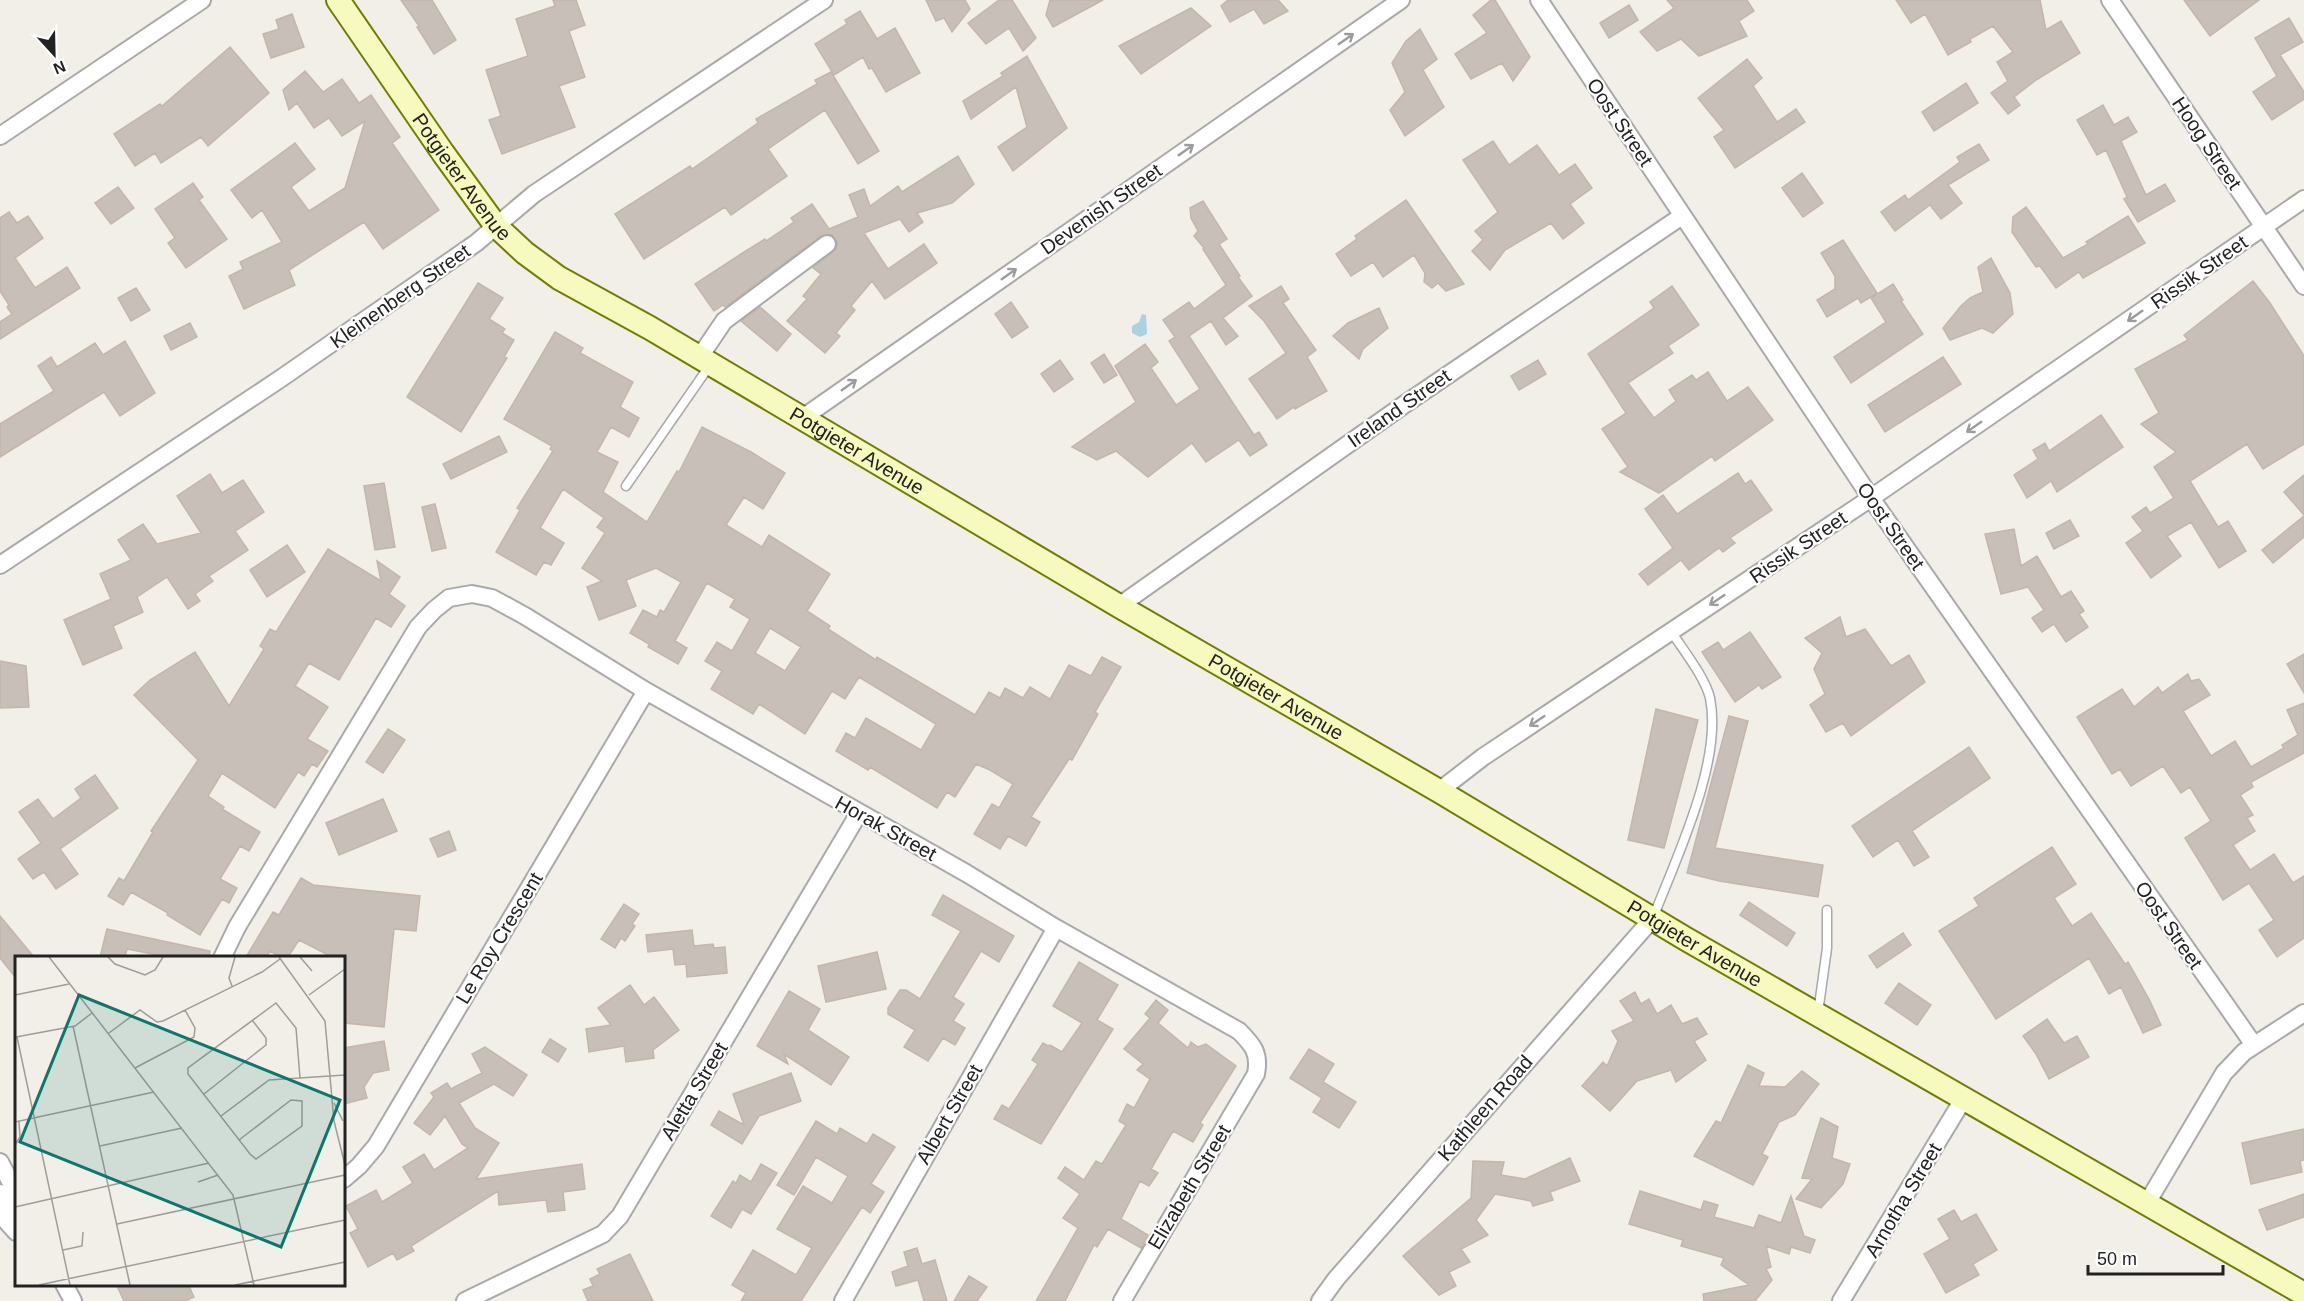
<svg xmlns="http://www.w3.org/2000/svg" width="2304" height="1301" viewBox="0 0 2304 1301" font-family="Helvetica,sans-serif">
  <style>
    .water { fill: #aad3df }
    .building { fill: #c7bfb8; stroke: #c4b6ab; stroke-width: 1.5; fill-rule: evenodd }
    .lines { fill: none; stroke-linecap: round; stroke-linejoin: round }
    .lane-casing { stroke: #a9a9a9; stroke-width: 11 }
    .street-casing { stroke: #a9a9a9; stroke-width: 20 }
    .secondary-casing { stroke: #707d05; stroke-width: 26 }
    .lane { stroke: #fff; stroke-width: 8 }
    .street { stroke: #fff; stroke-width: 16 }
    .secondary { stroke: #f7fabf; stroke-width: 22 }
    .oneway { stroke: #9c9c9c }
    .labels { text-anchor: middle; stroke-width: 4.5; stroke-linejoin: round; paint-order: stroke }
    .street-label { font-size: 20px; fill: #222; stroke: #fff }
    .inset-road { fill: none; stroke: #9f9d99; stroke-width: 1.5 }
    .view { fill: #0f766e; fill-opacity: 0.15; stroke: #0f766e; stroke-width: 3 }
    .inset-edge { fill: none; stroke: #222; stroke-width: 3 }
  </style>
  <rect width="100%" height="100%" fill="#f2efe9"/>
  <path class="water" d="M1142,314L1146,315L1147,334L1140,337L1132,333V326L1139,322Z"/>
  <path class="building" d="M401,0H432L456,40L434,54L417,27L419,26Z
    M553,0H576L585,25L569,31L585,77L559,86L575,127L502,154L489,120L501,116L486,70L528,56L516,19L555,6Z
    M926,0H965L970,9L952,32L944,18L936,21Z
    M999,0H1012L1036,38L1023,51L1009,28L986,44L968,23Z
    M1050,0H1103L1053,27L1046,15Z
    M1228,0H1278L1288,11L1264,24L1254,9L1230,22L1221,6Z
    M1491,0H1495L1530,57L1513,81L1502,63L1471,79L1455,54L1487,33L1473,15Z
    M1667,0H1747L1754,11L1739,21L1747,36L1699,56L1681,39L1657,51L1640,32L1674,8Z
    M1896,0H2040L2046,30L2061,21L2080,53L2036,80L2014,97L2020,105L2008,114L1991,93L2008,81L1997,62L2013,52L1993,26L1970,39L1971,42L1948,55L1925,14L1911,23Z
    M2184,0H2259L2210,36Z
    M1629,5L1638,20L1609,38L1600,23Z
    M1191,8L1211,26L1141,74L1119,46Z
    M860,11L877,39L895,28L920,73L886,92L872,68L869,69L863,57L834,75L815,44L847,24L845,20Z
    M292,14L304,47L271,58L263,34L279,29L276,20Z
    M2289,18L2303,42L2280,55L2304,92V99L2272,120L2253,92L2277,76L2255,38Z
    M1420,29L1437,59L1423,70L1444,107L1405,136L1390,110L1405,92L1392,63L1406,41Z
    M230,47L269,93L208,146L201,137L161,163L155,153L135,166L114,134L160,104L162,106Z
    M1027,56L1067,128L1013,171L998,147L1027,127L1016,87L971,119L963,101L1003,76L1001,73Z
    M1747,59L1762,78L1753,86L1777,122L1796,109L1805,122L1735,168L1714,137L1724,130L1698,98Z
    M305,71L323,92L342,79L359,103L371,95L400,137L392,143L439,210L383,249L364,222L289,270L295,285L244,309L229,276L243,269L240,262L282,242L262,210L252,218L231,190L295,143L315,169L291,187L309,211L345,188L365,121L342,136L329,118L314,128L297,103L289,110L283,90Z
    M831,72L879,151L858,164L825,110L768,149L787,176L731,215L725,207L644,259L615,214L690,166L692,169L758,123L756,119L817,84L815,80Z
    M1966,83L1978,103L1934,131L1922,112Z
    M2103,105L2114,125L2128,117L2137,132L2121,141L2146,195L2165,184L2175,201L2138,222L2124,199L2127,197L2106,150L2097,155L2077,120Z
    M1493,141L1509,165L1537,145L1559,175L1575,164L1592,188L1570,204L1584,223L1563,239L1551,223L1505,250L1490,270L1472,251L1483,240L1475,231L1498,212L1463,160Z
    M1979,144L1989,160L1948,185L1962,203L1941,219L1930,205L1895,231L1881,212L1905,195L1908,200L1960,162L1957,157Z
    M958,156L974,184L952,203L917,213L923,222L909,232L900,219L864,233L888,269L924,244L937,263L885,299L872,281L851,306L855,310L836,333L840,336L825,353L787,321L807,299L803,296L821,274L813,268L836,249L837,242L832,235L821,236L725,307L723,305L714,311L695,284L741,254L765,239L766,241L794,222L791,218L812,204L829,229L858,217L849,195L864,189L870,206L898,186L902,192Z
    M1802,173L1823,203L1803,217L1782,188Z
    M193,183L203,197L199,200L227,239L186,268L168,243L175,238L155,209Z
    M118,187L134,208L111,224L95,203Z
    M1406,200L1459,277L1464,284L1446,291L1438,283L1432,288L1424,282L1425,273L1414,255L1383,277L1373,262L1351,276L1336,254L1357,239L1355,236Z
    M1203,201L1227,239L1219,244L1240,276L1238,277L1252,296L1223,318L1238,336L1226,345L1211,321L1189,336L1254,435L1259,432L1267,445L1250,456L1239,440L1206,462L1192,443L1148,477L1116,451L1097,460L1072,447L1136,402L1115,366L1145,344L1158,362L1151,368L1176,405L1200,389L1169,341L1175,337L1163,320L1189,302L1194,309L1226,285L1203,249L1204,248L1194,236L1198,231L1191,218L1190,208Z
    M2026,207L2063,258L2088,244L2086,242L2128,216L2145,243L2083,278L2079,272L2056,288L2040,266L2036,267L2012,232L2013,217Z
    M9,212L17,223L28,216L43,238L15,258L35,288L67,267L80,288L0,339V322L12,314L7,307L9,305L0,291V218Z
    M1843,240L1877,293L1861,303L1858,298L1827,317L1817,300L1835,289V276L1821,253Z
    M1991,258L2010,293L2013,314L1993,333L1982,328L1950,340L1943,328L1961,306L1970,298L1983,292L1978,267Z
    M2253,281L2270,303L2304,356V444L2263,469L2247,444L2190,481L2218,527L2228,521L2246,551L2219,568L2191,522L2167,536L2181,556L2151,578L2126,543L2143,531L2132,517L2146,507L2150,513L2174,498L2154,467L2176,452L2141,424L2159,413L2135,369L2188,340L2184,335Z
    M478,283L503,298L489,319L505,329L502,333L514,340L504,357L507,358L461,432L407,397Z
    M1893,284L1903,300L1901,301L1923,334L1851,383L1834,357L1886,322L1871,298Z
    M1281,286L1289,299L1283,303L1316,350L1307,357L1327,391L1295,409L1294,407L1277,419L1249,379L1286,353L1264,321L1249,306Z
    M1672,286L1699,325L1668,346L1673,353L1628,383L1654,418L1676,401L1669,390L1692,375L1696,380L1708,372L1727,401L1748,387L1773,420L1715,461L1712,456L1659,493L1620,472L1628,467L1602,429L1626,413L1588,354L1654,308L1650,302Z
    M136,288L150,310L131,321L118,298Z
    M1011,302L1028,327L1012,338L995,314Z
    M760,307L791,334L777,351L741,321Z
    M1379,308L1388,328L1363,349L1359,359L1333,336L1348,323Z
    M190,323L197,337L171,350L164,336Z
    M555,332L583,348L580,353L633,382L620,407L639,418L629,437L611,427L597,452L618,462L603,492L647,522L677,471L679,472L702,427L751,452L785,473L763,509L744,497L726,525L762,547L769,535L830,574L807,611L830,626L828,629L876,660L877,657L975,715L989,692L1000,698L1005,688L1023,698L1030,687L1050,699L1069,665L1091,676L1102,657L1121,667L1095,712L1098,714L1072,760L1069,759L1031,817L1040,822L1026,846L1008,836L1000,849L974,834L992,804L999,808L1013,784L990,770L976,764L955,797L947,792L937,808L870,767L868,770L836,751L846,733L855,738L866,718L921,750L936,724L859,677L845,699L832,691L805,734L759,704L753,714L711,689L722,671L705,661L717,642L732,651L750,619L730,607L735,599L707,583L675,641L687,648L678,664L648,647L649,644L630,633L643,610L657,617L660,610L664,612L681,582L656,568L626,580L636,606L599,620L587,587L602,581L582,568L605,533L597,527L604,518L563,489L540,528L564,543L551,565L544,562L536,575L496,552L520,510L517,508L553,451L550,449L552,446L504,419ZM770,628L801,647L785,671L755,653Z
    M125,341L155,393L120,416L104,392L0,457V424L54,391L38,366L51,357L57,367L95,343L103,355Z
    M1104,354L1117,375L1104,383L1091,363Z
    M1943,357L1961,384L1885,432L1868,405Z
    M1060,360L1073,379L1054,392L1041,374Z
    M1538,360L1546,374L1519,390L1511,376Z
    M2101,415L2123,447L2057,492L2051,481L2027,498L2014,475L2038,459L2033,450L2045,443L2049,451Z
    M499,436L507,452L451,479L443,464Z
    M1738,473L1745,484L1751,480L1772,510L1730,538L1735,543L1723,552L1719,548L1689,570L1681,560L1648,585L1639,574L1673,548L1645,509L1663,495L1677,514Z
    M210,474L222,493L243,480L264,512L235,531L248,550L209,576L213,581L195,594L200,601L188,609L167,577L137,597L143,612L113,626L122,648L83,665L64,620L111,599L100,574L131,560L118,540L143,524L157,544L201,533L177,496Z
    M2304,475V515L2284,492Z
    M384,483L395,547L375,550L364,486Z
    M435,504L446,548L432,551L422,507Z
    M2304,516V537L2273,563L2262,550Z
    M2070,520L2079,536L2054,549L2046,533Z
    M2014,529L2021,566L2037,556L2061,597L2071,591L2084,611L2079,614L2088,627L2066,642L2054,624L2042,632L2032,618L2044,610L2028,587L2001,594L1985,534Z
    M287,545L305,572L267,597L250,570Z
    M328,549L381,581L377,561L400,577L389,594L405,606L391,627L376,618L339,680L309,663L295,686L328,707L307,739L328,751L317,767L312,764L304,776L298,772L275,808L222,773L208,796L224,807L222,809L260,832L249,851L240,846L220,879L237,888L229,903L222,899L200,935L167,915L168,913L131,892L123,905L108,896L119,878L124,881L153,832L151,831L198,760L134,695L150,680L195,652L229,706L264,649L260,646L270,629L276,632Z
    M1840,617L1846,637L1865,629L1891,666L1909,655L1925,682L1851,736L1843,723L1826,732L1810,705L1825,694L1814,669L1822,653L1805,638Z
    M1750,632L1781,677L1762,689L1759,685L1735,702L1702,652L1718,642L1723,650Z
    M2304,654V693L2287,664Z
    M0,661L26,666L29,707L0,708Z
    M2188,674L2191,681L2199,679L2210,695L2183,711L2211,756L2235,741L2251,767L2284,748L2282,745L2298,735L2287,710L2304,703V753L2251,782L2253,787L2240,795L2253,815L2247,818L2255,831L2233,845L2250,870L2274,854L2293,883L2304,876V938L2277,957L2259,930L2274,920L2249,883L2223,900L2185,838L2211,821L2190,787L2181,793L2163,766L2131,786L2120,769L2112,774L2077,717L2122,689L2134,707L2158,687L2162,693Z
    M1656,709L1698,720L1664,848L1628,840Z
    M1729,716L1748,721L1715,848L1823,865L1818,897L1719,881L1687,873Z
    M388,729L405,740L383,773L366,762Z
    M1969,747L1990,778L1912,831L1929,857L1914,866L1898,840L1873,857L1852,826Z
    M95,775L118,808L60,849L78,874L56,889L44,872L33,879L18,859L41,843L19,812L38,799L53,819L81,798L75,789Z
    M383,799L397,831L339,855L326,823Z
    M449,831L456,850L438,857L430,839Z
    M2052,847L2076,884L2054,898L2072,926L2091,913L2125,964L2128,962L2149,999L2161,1025L2143,1033L2121,987L2109,994L2089,958L1996,1019L1939,931L1979,906L1974,898Z
    M301,878L313,885L420,896L416,931L394,929L384,1027L344,1023V957H332L299,940L288,957H281L270,951L266,957H246L273,912L279,915Z
    M943,895L1014,936L999,962L981,951L953,997L964,1004L953,1021L965,1028L955,1045L943,1038L928,1061L904,1047L915,1030L888,1014V1008L900,990H906L920,999L961,931L932,915Z
    M1749,902L1795,933L1787,946L1740,915Z
    M624,904L639,914L632,924L635,926L625,941L621,938L615,948L601,939Z
    M0,916L34,957H16V978L0,958Z
    M107,929L210,951L209,957H168L127,949L125,957H100Z
    M692,930L694,946L713,944L714,948L725,947L727,973L687,977L686,964L675,965L673,949L648,952L646,935Z
    M1903,933L1911,945L1877,968L1869,956Z
    M877,952L886,989L826,1002L818,966Z
    M1079,962L1118,985L1097,1020L1113,1029L1041,1144L994,1119L1002,1105L1009,1109L1038,1064L1032,1060L1043,1043L1048,1046L1050,1045L1062,1052L1082,1023L1053,1006Z
    M1899,983L1931,1005L1917,1025L1885,1003Z
    M630,985L644,1005L654,997L679,1030L653,1050L654,1058L626,1062L624,1046L589,1052L586,1029L611,1025L598,1008Z
    M789,991L820,1009L808,1030L849,1057L831,1085L784,1054L788,1064L757,1046Z
    M1635,992L1641,1004L1649,999L1657,1014L1671,1005L1682,1024L1697,1018L1707,1034L1694,1041L1706,1060L1676,1082L1671,1070L1637,1081L1610,1111L1582,1086L1603,1062L1607,1066L1618,1041L1612,1031L1634,1021L1620,1001Z
    M1156,1000L1168,1010L1158,1023L1188,1048L1191,1042L1198,1047L1206,1044L1236,1066L1200,1123L1203,1125L1193,1142L1173,1131L1151,1169L1158,1173L1149,1186L1140,1181L1121,1219L1148,1235L1141,1248L1108,1229L1097,1247L1094,1245L1065,1301H1036L1078,1228L1063,1218L1080,1194L1058,1178L1065,1167L1084,1180L1096,1161L1102,1164L1126,1125L1119,1121L1127,1104L1134,1108L1150,1079L1137,1070L1143,1064L1124,1049L1150,1018L1145,1014Z
    M2047,1019L2064,1043L2077,1036L2089,1057L2049,1079L2036,1054L2023,1036Z
    M550,1039L566,1049L558,1062L542,1052Z
    M384,1041L389,1070L373,1073L364,1087L367,1098L344,1104V1048Z
    M485,1047L527,1075L513,1096L494,1084L459,1103L475,1128L499,1143L476,1179L582,1164L585,1189L563,1192L565,1210L548,1212L546,1200L499,1205L498,1191L411,1246L414,1251L397,1260L393,1253L368,1267L350,1233L358,1229L346,1206L376,1190L382,1202L413,1183L403,1167L424,1154L434,1170L468,1148L462,1144L445,1116L430,1135L414,1123L434,1097L431,1093L447,1083L451,1089L482,1073L472,1054Z
    M1309,1049L1334,1064L1323,1082L1356,1102L1339,1128L1313,1112L1322,1098L1290,1078Z
    M1748,1065L1764,1073L1759,1086L1785,1087L1802,1071L1819,1084L1795,1115L1779,1122L1762,1154L1768,1157L1753,1185L1694,1156L1716,1121L1721,1123Z
    M791,1073L801,1101L759,1116L742,1144L711,1125L719,1111L744,1125L733,1094Z
    M1821,1118L1838,1127L1832,1158L1850,1164L1843,1184L1821,1208L1796,1199L1812,1179L1802,1178Z
    M816,1121L837,1134L840,1128L867,1144L873,1134L895,1147L871,1184L884,1192L870,1213L862,1207L801,1301H741L746,1293L732,1285L753,1250L796,1275L812,1248L777,1229L803,1186L832,1203L848,1176L816,1157L794,1195L777,1185Z
    M2304,1129V1160L2300,1161L2302,1172L2251,1184L2242,1143Z
    M1570,1158L1580,1181L1550,1192L1553,1200L1533,1206L1531,1201L1495,1194L1476,1220L1488,1235L1461,1249L1470,1262L1449,1272L1456,1286L1439,1295L1403,1256L1471,1198L1473,1161L1504,1162L1501,1175L1525,1179Z
    M761,1164L777,1173L751,1214L742,1209L731,1228L711,1216L733,1181L736,1183L740,1175L751,1182Z
    M1640,1191L1701,1210L1704,1201L1718,1205L1714,1217L1754,1228L1759,1215L1781,1223L1791,1196L1804,1236L1815,1240L1810,1253L1791,1247L1789,1254L1766,1246L1771,1267L1766,1269L1772,1280L1755,1301H1704L1703,1294L1749,1285L1721,1265L1724,1258L1681,1246L1683,1240L1629,1224Z
    M2304,1194V1217L2267,1230L2259,1210Z
    M1954,1210L1961,1222L1976,1214L1997,1250L1973,1264L1979,1275L1946,1293L1924,1254L1950,1239L1938,1219Z
    M917,1248L922,1264L935,1260L947,1301H924L918,1280L896,1286L892,1272L908,1266L904,1252Z
    M630,1254L653,1301H588L583,1290L593,1286L590,1279L600,1274L597,1269Z
    M969,1276L987,1287L977,1301H954Z
    M116,1284H188L194,1297L185,1301H124Z"/>
  <g class="lines">
    <g class="lane-casing">
      <path id="lane" d="M626,486L710,365
        M1653,918C1676,858 1723,762 1710,698C1705,677 1683,650 1671,631
        M1818,1013L1827,948V910"/>
    </g>
    <g class="street-casing">
      <path id="street" d="M1539,0L1871,498L2254,1045
        M2110,0L2304,286
        M0,136L202,0
        M699,358L724,321L827,244
        M801,419L1401,0
        M0,565L280,379L476,243L534,194L824,0
        M1119,606L1405,404L1682,216
        M1439,791L1483,757L1871,498L2304,199
        M222,958L237,927L418,627L434,610L449,598L472,594L492,598L525,616L646,691L966,873L1056,928L1239,1031C1253,1045 1260,1053 1256,1074L1122,1301
        M0,1162L16,1193
        M344,1179L359,1166L376,1146L646,691
        M0,1193L16,1217
        M2147,1203L2224,1073L2244,1052L2304,1013
        M0,1214L16,1232
        M64,1284L73,1301
        M465,1301L603,1234L620,1216L859,813
        M843,1301L1056,928
        M1320,1301L1336,1279L1653,918
        M1841,1301L1964,1098"/>
    </g>
    <g class="secondary-casing">
      <g id="secondary">
        <path id="s1" d="M338,0L443,153L496,226L525,253L559,278L650,328L1119,606L1439,791L1686,939L2304,1294"/>
      </g>
    </g>
    <use href="#lane" class="lane"/>
    <use href="#street" class="street"/>
    <use href="#secondary" class="secondary"/>
  </g>
  <defs><path id="oneway-shaft" d="M-6 0H5M1.5-3L5.5 0L1.5 3" fill="none" stroke-width="1.6" stroke-linecap="round" stroke-linejoin="round" transform="scale(1.5)"/></defs>
  <g class="oneway">
    <use href="#oneway-shaft" transform="translate(1346 39) rotate(-35)"/>
    <use href="#oneway-shaft" transform="translate(1186 150) rotate(-35)"/>
    <use href="#oneway-shaft" transform="translate(1009 274) rotate(-35)"/>
    <use href="#oneway-shaft" transform="translate(2135 316) rotate(145)"/>
    <use href="#oneway-shaft" transform="translate(849 385) rotate(-35)"/>
    <use href="#oneway-shaft" transform="translate(1974 427) rotate(145)"/>
    <use href="#oneway-shaft" transform="translate(1717 600) rotate(146)"/>
    <use href="#oneway-shaft" transform="translate(1537 721) rotate(146)"/>
  </g>
  <g class="labels">
    <g class="street-label">
      <text transform="translate(1620 122) rotate(56)" y="7">Oost Street</text>
      <text transform="translate(2207 143) rotate(56)" y="7">Hoog Street</text>
      <text dy="7" stroke="none"><textPath href="#s1" startOffset="216">Potgieter Avenue</textPath></text>
      <text transform="translate(1101 209) rotate(-35)" y="7">Devenish Street</text>
      <text transform="translate(2199 272) rotate(-35)" y="7">Rissik Street</text>
      <text transform="translate(400 296) rotate(-35)" y="7">Kleinenberg Street</text>
      <text transform="translate(1399 408) rotate(-35)" y="7">Ireland Street</text>
      <text dy="7" stroke="none"><textPath href="#s1" startOffset="702">Potgieter Avenue</textPath></text>
      <text transform="translate(1891 526) rotate(55)" y="7">Oost Street</text>
      <text transform="translate(1798 547) rotate(-34)" y="7">Rissik Street</text>
      <text dy="7" stroke="none"><textPath href="#s1" startOffset="1188">Potgieter Avenue</textPath></text>
      <text transform="translate(886 828) rotate(29)" y="7">Horak Street</text>
      <text transform="translate(2169 925) rotate(55)" y="7">Oost Street</text>
      <text transform="translate(499 938) rotate(-59)" y="7">Le Roy Crescent</text>
      <text dy="7" stroke="none"><textPath href="#s1" startOffset="1674">Potgieter Avenue</textPath></text>
      <text transform="translate(694 1091) rotate(-59)" y="7">Aletta Street</text>
      <text transform="translate(1485 1108) rotate(-49)" y="7">Kathleen Road</text>
      <text transform="translate(949 1114) rotate(-60)" y="7">Albert Street</text>
      <text transform="translate(1189 1187) rotate(-59)" y="7">Elizabeth Street</text>
      <text transform="translate(1903 1200) rotate(-59)" y="7">Arnotha Street</text>
    </g>
  </g>
  <g transform="translate(15 956)">
    <rect width="330" height="330" fill="#f2efe9"/>
    <path class="inset-road" d="M34,1L218,239L239,329M93,1L100,8L130,19L140,14L148,1M264,1L310,65L319,165L330,209M285,1L297,15M217,30L214,22L220,1M0,39L54,28M294,39L330,13M58,70L115,329M94,77L125,54L142,66L148,65L247,16L265,3M1,81L60,70L77,57M2,81L55,329M120,112L179,81L180,72L170,54M189,138L251,89V82L237,64M319,147L328,165M206,160L254,124L330,119M0,166L139,136M224,184L276,144L287,145V170L241,203L235,198L173,118V112L261,47L281,72L285,122M0,189L5,181L4,166M85,190L167,172M183,226L203,219M0,251L194,207M102,268L330,219M48,294L67,290L68,276M24,329L330,264M220,329L330,306"/>
    <path class="view" d="M64,39L325,144L266,291L5,186Z"/>
    <rect width="330" height="330" class="inset-edge"/>
  </g>
  <g transform="translate(54 54) rotate(158)" stroke="#ffffff" stroke-width="4.5" paint-order="stroke">
  <path d="M0-4.5L10 22L0 15L-10 22Z" fill="#222222"/>
  <text y="-9" font-size="16" font-weight="bold" text-anchor="middle" fill="#222222">N</text>
  </g>
  <path d="M2088 1265v9h135v-9" fill="none" stroke="#222222" stroke-width="3"/>
  <text x="2097" y="1265" font-size="18" fill="#222222" stroke="#ffffff" stroke-width="4.5" paint-order="stroke">50 m</text>
</svg>
